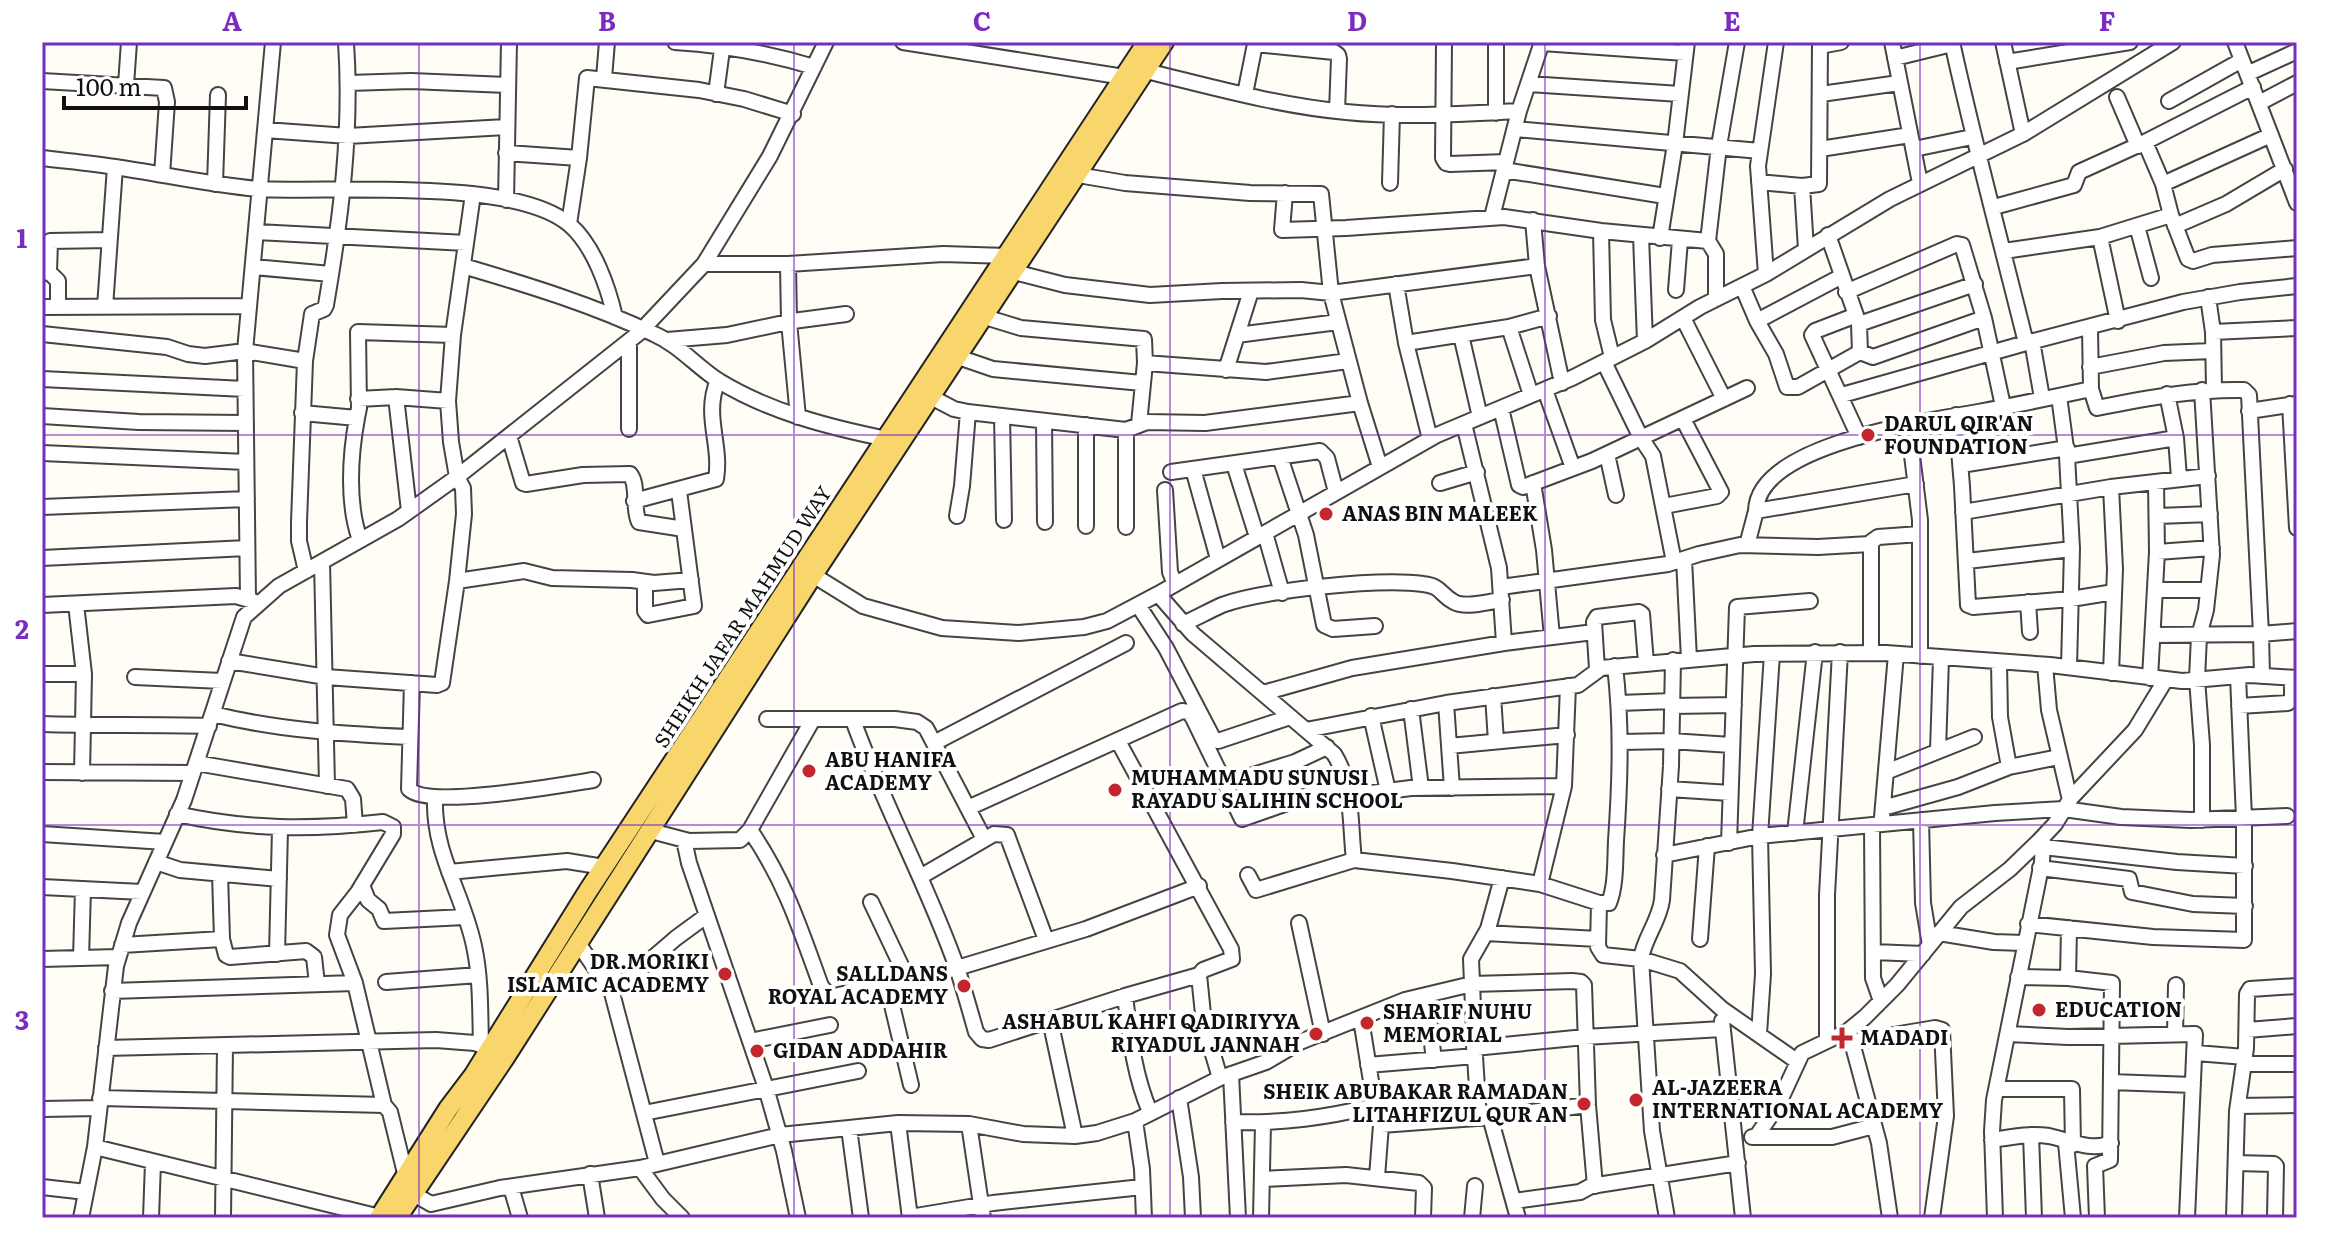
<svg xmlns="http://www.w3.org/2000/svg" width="2339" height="1260" viewBox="0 0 2339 1260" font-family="Literata,serif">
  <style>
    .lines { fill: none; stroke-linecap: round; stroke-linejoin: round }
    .minor-casing { stroke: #444; stroke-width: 18 }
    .major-casing { stroke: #222; stroke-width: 22 }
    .minor { stroke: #fff; stroke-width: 14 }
    .major { stroke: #f9d66b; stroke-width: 18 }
    .grid { fill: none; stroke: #7b2cbf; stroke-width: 2; stroke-opacity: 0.55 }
    .poi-dot { fill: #c4262e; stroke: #fff; stroke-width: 3 }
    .labels { text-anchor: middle; stroke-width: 8; stroke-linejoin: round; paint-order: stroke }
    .poi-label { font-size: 20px; font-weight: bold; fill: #111; stroke: #fff; text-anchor: start }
    .street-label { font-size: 20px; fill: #111; stroke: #fff }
    .neatline { fill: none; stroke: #7b2cbf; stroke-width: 3 }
    .grid-label { font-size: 26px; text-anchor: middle; font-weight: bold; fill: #7b2cbf }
  </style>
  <rect width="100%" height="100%" fill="#fffdf5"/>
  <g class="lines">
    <g class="minor-casing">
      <path id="minor" d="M675,42C724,45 768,53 814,67
        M903,42L1124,77
        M1444,42L1443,158L1446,163L1450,164L1506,162
        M1892,42L1920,183
        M1952,42C1974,143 2001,242 2026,343
        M2003,42L2023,134
        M2235,42L2297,203
        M1542,43L1685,53
        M1820,46L1841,42
        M1895,58L1952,44
        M2007,62L2130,42
        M1146,71C1212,87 1279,106 1346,112C1404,118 1462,114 1519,111
        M2249,73L2297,51
        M604,78L607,42
        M42,81L164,88L167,102L162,175
        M349,83L411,81L507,85
        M1529,84L1680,94
        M126,85L129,42
        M716,94L723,42
        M1245,94L1255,44L1334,52L1338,55L1339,59L1337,111
        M1821,94L1899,83
        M2117,97L2138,146
        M2169,101L2242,60
        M2259,103L2297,83
        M1496,113V46
        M1515,129L1760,151
        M265,130L348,136L506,127
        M2145,142L2163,184L2171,215L2188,259L2193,261L2212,255L2297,248
        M1820,149L1910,135
        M1914,149L1972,137
        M506,153L579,158
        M42,158C66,161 90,163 115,167C163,174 210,185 259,189C334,193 515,177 570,225C594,246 608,287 615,317
        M1504,170L1665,196
        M1078,175L1125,183L1250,193L1321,194L1331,293L1360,403L1380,467
        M1759,182L1802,186L1819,184L1820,42
        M1390,183L1392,114
        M215,184L218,95
        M2163,184L2271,135
        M1802,186L1806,249
        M1285,193L1282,230L1346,228L1504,217L1601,231L1708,241
        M506,200L509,42
        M1994,207L2074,185L2079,172L2145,142L2253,87
        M1492,217L1519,111L1542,42
        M1533,220L1537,266L1562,383
        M569,224L579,158L587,78L699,90L744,99L793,114
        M2137,226L2151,278
        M2175,226L2226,204L2285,169
        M1601,231L1603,320L1612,357
        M257,232L466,243
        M1828,235L1859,324L1860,352
        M1641,236L1645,341
        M2100,237L2118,321
        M1660,238L1675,144L1687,42
        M2004,251L2100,237L2171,215
        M704,264H788L943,254L1007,256
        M788,264L789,322L798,417
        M463,266C528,285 593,305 654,334C679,345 696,366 719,381C770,412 828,427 887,439
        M253,267L331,274
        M49,272L50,241L109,240
        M1014,272L1065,285L1150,295L1222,291L1301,290L1331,293L1537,266
        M42,273L49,272L58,281V307
        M1766,274L1758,166L1776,42
        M1396,284L1406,343L1430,439
        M1742,286L1757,321L1776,354L1787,387H1798L1860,352
        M1676,290L1680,240
        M1846,292L1957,244L1962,245L1984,318L2003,406
        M2208,297L2213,332L2214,389
        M1716,299V254L1708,241L1719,146L1737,42
        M42,307L249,306
        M105,307L115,167
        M1854,316L1815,331L1812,335L1859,437
        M985,317L1021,328L1144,339L1145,363L1139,424
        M1683,318L1724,399
        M1757,321L1842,276
        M1859,324L1975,284
        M1509,327L1531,395
        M2090,328L2091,389L2097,408C2147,398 2194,389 2244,390L2249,395L2261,634L2153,635
        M2213,332L2297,328
        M42,334L167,347L188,354L205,356L245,351L305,361
        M1237,335L1338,322
        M1461,335L1480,417
        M667,340L727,335L793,321L846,314
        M629,341V429
        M2032,341L2042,398
        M1406,343L1509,327L1549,316
        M1860,352L1873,357L1984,318
        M958,357L993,369L1142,383
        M1604,362L1641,438L1653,456L1674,562
        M1145,363L1266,372L1348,361
        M2090,367L2164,353L2212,351
        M1226,370L1251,291
        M42,379L245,389
        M1545,390L1573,468
        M2202,390L2212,555L2206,610L2199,636L2197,679L2202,745V820
        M2167,394L2176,438L2179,478
        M1842,395L2026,343L2183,302L2240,292L2297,286
        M2059,396L2067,456L2072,549L2069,667
        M396,397L409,511
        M931,397L954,409L968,412L1126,430L1147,422L1205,423L1360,403
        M358,399L396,397L448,401
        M2290,404L2297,528
        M1501,408L1519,485L1523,487L1592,461L1747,388
        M2249,411L2296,404
        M302,413L357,418C350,456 347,504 360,540
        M1956,415L1962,486L1968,605L1973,607L2071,599L2114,592
        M42,416L139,422L246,423
        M1002,416L1004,520
        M357,418L359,408L358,332L453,335
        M1044,421L1045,522
        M1908,423L1920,520V656
        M1464,424L1499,568L1504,643
        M509,436L523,483L526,484L583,475L630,474C639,485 632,508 639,522L684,529
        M42,453L246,462
        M1607,454L1616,495
        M2067,456L2176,438
        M1280,457L1306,535L1324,625L1333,629L1375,626
        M1234,464L1257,537
        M1961,465L2067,448
        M1193,469L1218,559
        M1171,472L1320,451L1327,458L1336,492
        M1440,483L1477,472
        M1533,483L1544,550L1552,637
        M2111,487L2115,569L2111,673
        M1165,490L1170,572L1175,584
        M634,501L716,479C722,444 703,416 718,380
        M1664,506L1717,496L1721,492L1683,419
        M42,507L247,499
        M1756,511C1757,444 1928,421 1978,412C2016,405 2054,397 2091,389
        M1963,512L2111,487L2208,476
        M957,516L962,486L968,412
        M2158,516L2210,514
        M1086,526V425
        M1126,527V430
        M1265,533L1282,593
        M1747,545L1756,511L1916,484
        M2157,552L2212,548
        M42,558L247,548
        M1684,559L1689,659
        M1967,561L2072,549
        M322,562L327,786
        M306,571L299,541V522L305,361L312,314L324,309L326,305C341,218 352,131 346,42
        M813,575L863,606L942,628L1019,633L1084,627L1107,621L1158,594L1437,435L1572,378L1645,341L1700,307L1766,274L1890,199L2023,134L2173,42
        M457,581L524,571L552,578L632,580L654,583L691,580
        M645,583V611L648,615L694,606L679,491
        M1501,587L1668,564L1699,554L1740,545L1818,547L1870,544
        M2156,590H2208
        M1158,594L1193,634L1334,754C1353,783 1350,826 1354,860
        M248,598L245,351L273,42
        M2028,602L2030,632
        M76,604L84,674L82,773
        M42,605L236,596L253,601
        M1138,605L1166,648L1214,740L1218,741L1290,717
        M1183,624C1196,618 1209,611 1222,605C1264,590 1379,578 1423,584C1442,586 1440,595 1454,602C1466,609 1489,601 1502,600
        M1871,652V542L1878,537L1920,534
        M229,661L326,677L437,685L442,683L457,581L464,514L463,488L457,477L451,442L448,401L453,335L473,194
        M1999,663L2000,717L2009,767
        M2045,665L2049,710L2070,800
        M1597,669L1594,622L1597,617L1639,612L1642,614L1646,663
        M42,674H84
        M2262,676L2261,634L2297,631
        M135,677L222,681
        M2150,678L2157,552L2156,483
        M412,683L409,789C428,809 562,785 593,780
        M1263,693L1352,668L1504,643L1594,632
        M1493,696L1496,741
        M1446,703L1452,788
        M1620,703L1672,701
        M1672,706L1734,705
        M2239,706L2288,703L2292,698V678
        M1411,709L1421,788
        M213,714C277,730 343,734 409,737
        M1371,716L1388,791
        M767,719H895L917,722L926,728L984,839
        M853,720C883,804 927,883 957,968C964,989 970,1011 976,1032L982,1039L989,1040L1125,996L1199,975
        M42,724C98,726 153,724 209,726
        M1306,730L1446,703L1578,685L1601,668L1754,654L1886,653L2050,665L2182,681L2250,675L2297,678
        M1118,741L1231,949L1232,959L1203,970L1199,975L1204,1024L1220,1078
        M1621,742L1671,741L1731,745
        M934,743L1126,643
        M1449,746L1567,735
        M1938,751L1941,658
        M196,763L347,789L353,799L355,825
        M42,772L193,773
        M1886,772L1974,737
        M1224,784L1295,762L1327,747
        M1669,789L1730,793
        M1347,796L1411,788L1564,786
        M435,798C433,854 463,893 474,946C481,978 480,1012 481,1044
        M968,808L1182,711L1189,712L1193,718L1242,819L1310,795L1347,787
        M1883,808L1958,787L2009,767L2059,757
        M177,814C248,830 311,830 383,822L393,827V834L358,892L340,915L337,935L355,983L384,1105
        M1882,817L1896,654
        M1921,820L1923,903L1930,945
        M1872,825L1873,978L1881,1001
        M750,830C785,881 800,928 821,986L830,997L957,968L1086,929L1199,886
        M651,831L689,841L740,840L750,830L812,721
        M1795,833L1815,652
        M42,834L165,842
        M684,840L689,863L766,1088L784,1151L798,1218
        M1729,843L1737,607L1810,601
        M2043,847L2177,862L2245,866
        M1664,855L1760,836L1995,813L2064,809L2121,817L2191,820L2287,816
        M156,862L180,870L279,879
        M2040,868L2129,879L2132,892L2193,904L2245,906
        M449,872L567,861L604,867
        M220,874L222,939L226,955L230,957L306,951L314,957L317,984
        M1248,875L1256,890L1354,860L1452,871L1540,884L1599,903H1609C1616,886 1615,861 1616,841C1620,782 1622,725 1615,666
        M920,877L994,834L1007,835L1046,940
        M1540,884L1564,786L1568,686
        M362,885L368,900L379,909L384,921L465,917
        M42,887L142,892
        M871,902L907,978
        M1599,903L1598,947L1603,955L1641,959L1680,971L1722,1009L1798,1062
        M1299,923L1323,1034
        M2028,924L2153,937L2244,940V818L2238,676
        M1486,933L1598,939
        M1939,933L1994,942L2024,943
        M1700,939L1707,846
        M578,943L612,993L657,1163
        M122,945L222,939
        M1873,952L1923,954
        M277,954L280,829
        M81,958L83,889
        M42,959L118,957
        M2018,977L2068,978L2112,983L2110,1160L2095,1166L2097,1218
        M2068,978L2069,928
        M386,982L478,975
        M887,984L911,1085
        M112,991L355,983
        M612,993L676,938L706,916
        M1426,995L1434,1060
        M1125,996C1130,1036 1134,1075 1150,1112
        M1361,1019L1375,1106L1381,1125L1377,1177
        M1050,1020L1075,1136
        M1722,1021L1743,1218
        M2247,1030L2297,1026
        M1759,1034L1763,974L1760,836L1772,654
        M2009,1034L2068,1037L2195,1034L2187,1218
        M2175,1034L2176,985
        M1850,1035L1879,1143L1890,1218
        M1827,1040V895L1840,652
        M750,1041L830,1025
        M1852,1042L1935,1028L1942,1030L1946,1116L1932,1218
        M106,1048L436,1040L475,1043L498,1052
        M1474,1048L1585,1037L1722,1029
        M2196,1053L2245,1057
        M2244,1064H2297
        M1368,1065L1475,1056
        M1231,1074L1238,1218
        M2111,1082L2193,1085
        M1997,1089H2072L2073,1145
        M100,1098L384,1105L390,1112L406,1177
        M1179,1098L1191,1177L1193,1218
        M2238,1106L2297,1105
        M42,1109L99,1108
        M644,1113L858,1071
        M1490,1117L1518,1218
        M1482,1118L1478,1105L1475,1056L1471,959L1488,929L1502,878
        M1135,1121L1142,1169L1144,1218
        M1233,1122C1282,1124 1327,1117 1375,1106
        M898,1123L910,1218
        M969,1124L983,1218
        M1381,1125L1490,1117L1588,1105
        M849,1128L861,1218
        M2031,1135L2034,1218
        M1752,1137H1832L1874,1126
        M1756,1137L1778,1105L1802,1053L1848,1031L1865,1017L1897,985L1961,907L2010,869L2039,841L2055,824L2071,798L2135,730L2166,679
        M1992,1140C2011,1137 2030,1133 2049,1136C2069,1140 2090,1152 2111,1143
        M2066,1143L2073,1218
        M95,1147L380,1217
        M2236,1163L2274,1164L2276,1166L2275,1218
        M640,1168L780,1135L898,1123L969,1124L1023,1134L1075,1136L1097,1133L1135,1121L1220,1078L1266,1062L1300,1042L1405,1000L1472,984L1572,981L1581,982L1584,985L1588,1105L1595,1186
        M590,1174L597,1218
        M1262,1179L1346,1175L1419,1183L1424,1188L1423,1218
        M42,1187L86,1192
        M511,1187L520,1218
        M414,1194L431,1204L500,1188L640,1168L663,1199L682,1218
        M1514,1201L1580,1192L1591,1186L1738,1163
        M910,1217L993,1203L1142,1187
        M81,1218L95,1147L116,966L129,923L184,800L244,617L279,586L398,519L457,477L639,333L704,264L770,156L826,42
        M151,1218L153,1162
        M223,1218L225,1045
        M1261,1218L1263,1123
        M1472,1218L1475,1186
        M1667,1218L1652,1131L1641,959C1644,938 1659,922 1662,900L1671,766L1673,660
        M1995,1218L1992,1131L1994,1100L2042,862L2043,837
        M2234,1218L2237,1111L2246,1048L2247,994L2250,989L2297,986"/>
    </g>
    <g class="major-casing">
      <path id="major" d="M379,1218L448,1109L473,1076L588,891L1147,42
        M397,1218L506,1056L813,575L1164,42"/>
    </g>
    <use href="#minor" class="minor"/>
    <use href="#major" class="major"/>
  </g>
  <path class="grid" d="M419,42V1218M794,42V1218M1170,42V1218M1545,42V1218M1920,42V1218M42,435H2297M42,825H2297"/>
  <g class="poi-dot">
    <circle cx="1868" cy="435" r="8"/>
    <circle cx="1326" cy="514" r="8"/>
    <circle cx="809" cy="771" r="8"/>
    <circle cx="1115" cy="790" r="8"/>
    <circle cx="725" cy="974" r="8"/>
    <circle cx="964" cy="986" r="8"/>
    <circle cx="2039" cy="1010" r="8"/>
    <circle cx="1367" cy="1023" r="8"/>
    <circle cx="1316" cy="1034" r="8"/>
    <path d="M1838 1026h8v8h8v8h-8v8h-8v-8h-8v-8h8z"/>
    <circle cx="757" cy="1051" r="8"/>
    <circle cx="1636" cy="1100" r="8"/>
    <circle cx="1584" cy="1104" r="8"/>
  </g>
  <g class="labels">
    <g class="poi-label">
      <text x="1884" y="431">DARUL QIR'AN<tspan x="1884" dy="23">FOUNDATION</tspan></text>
      <text x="1342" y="521">ANAS BIN MALEEK</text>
      <text x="825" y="767">ABU HANIFA<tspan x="825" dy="23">ACADEMY</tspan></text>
      <text x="1131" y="785">MUHAMMADU SUNUSI<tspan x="1131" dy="23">RAYADU SALIHIN SCHOOL</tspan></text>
      <text x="709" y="969" text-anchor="end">DR.MORIKI<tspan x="709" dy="23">ISLAMIC ACADEMY</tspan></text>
      <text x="948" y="981" text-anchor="end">SALLDANS<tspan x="948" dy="23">ROYAL ACADEMY</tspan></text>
      <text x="2055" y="1017">EDUCATION</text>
      <text x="1383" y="1019">SHARIF NUHU<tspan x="1383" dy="23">MEMORIAL</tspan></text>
      <text x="1300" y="1029" text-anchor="end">ASHABUL KAHFI QADIRIYYA<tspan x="1300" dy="23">RIYADUL JANNAH</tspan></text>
      <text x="1860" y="1045">MADADI</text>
      <text x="773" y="1058">GIDAN ADDAHIR</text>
      <text x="1652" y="1095">AL-JAZEERA<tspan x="1652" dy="23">INTERNATIONAL ACADEMY</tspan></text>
      <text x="1568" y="1099" text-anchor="end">SHEIK ABUBAKAR RAMADAN<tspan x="1568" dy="23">LITAHFIZUL QUR AN</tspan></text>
    </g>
    <g class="street-label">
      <text transform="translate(743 617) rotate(-57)" y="7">SHEIKH JAFAR MAHMUD WAY</text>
    </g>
  </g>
  <rect width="2339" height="1260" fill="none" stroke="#ffffff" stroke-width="88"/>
  <path d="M64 96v12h182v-12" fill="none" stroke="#111111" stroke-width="4"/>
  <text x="76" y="96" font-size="24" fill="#111111" stroke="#ffffff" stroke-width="6" paint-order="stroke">100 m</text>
  <rect x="44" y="44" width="2251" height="1172" class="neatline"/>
  <g class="grid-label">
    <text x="232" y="31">A</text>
    <text x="607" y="31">B</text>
    <text x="982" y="31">C</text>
    <text x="1357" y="31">D</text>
    <text x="1732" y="31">E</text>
    <text x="2107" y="31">F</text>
    <text x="22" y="248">1</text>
    <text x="22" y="639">2</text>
    <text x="22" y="1030">3</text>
  </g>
</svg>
